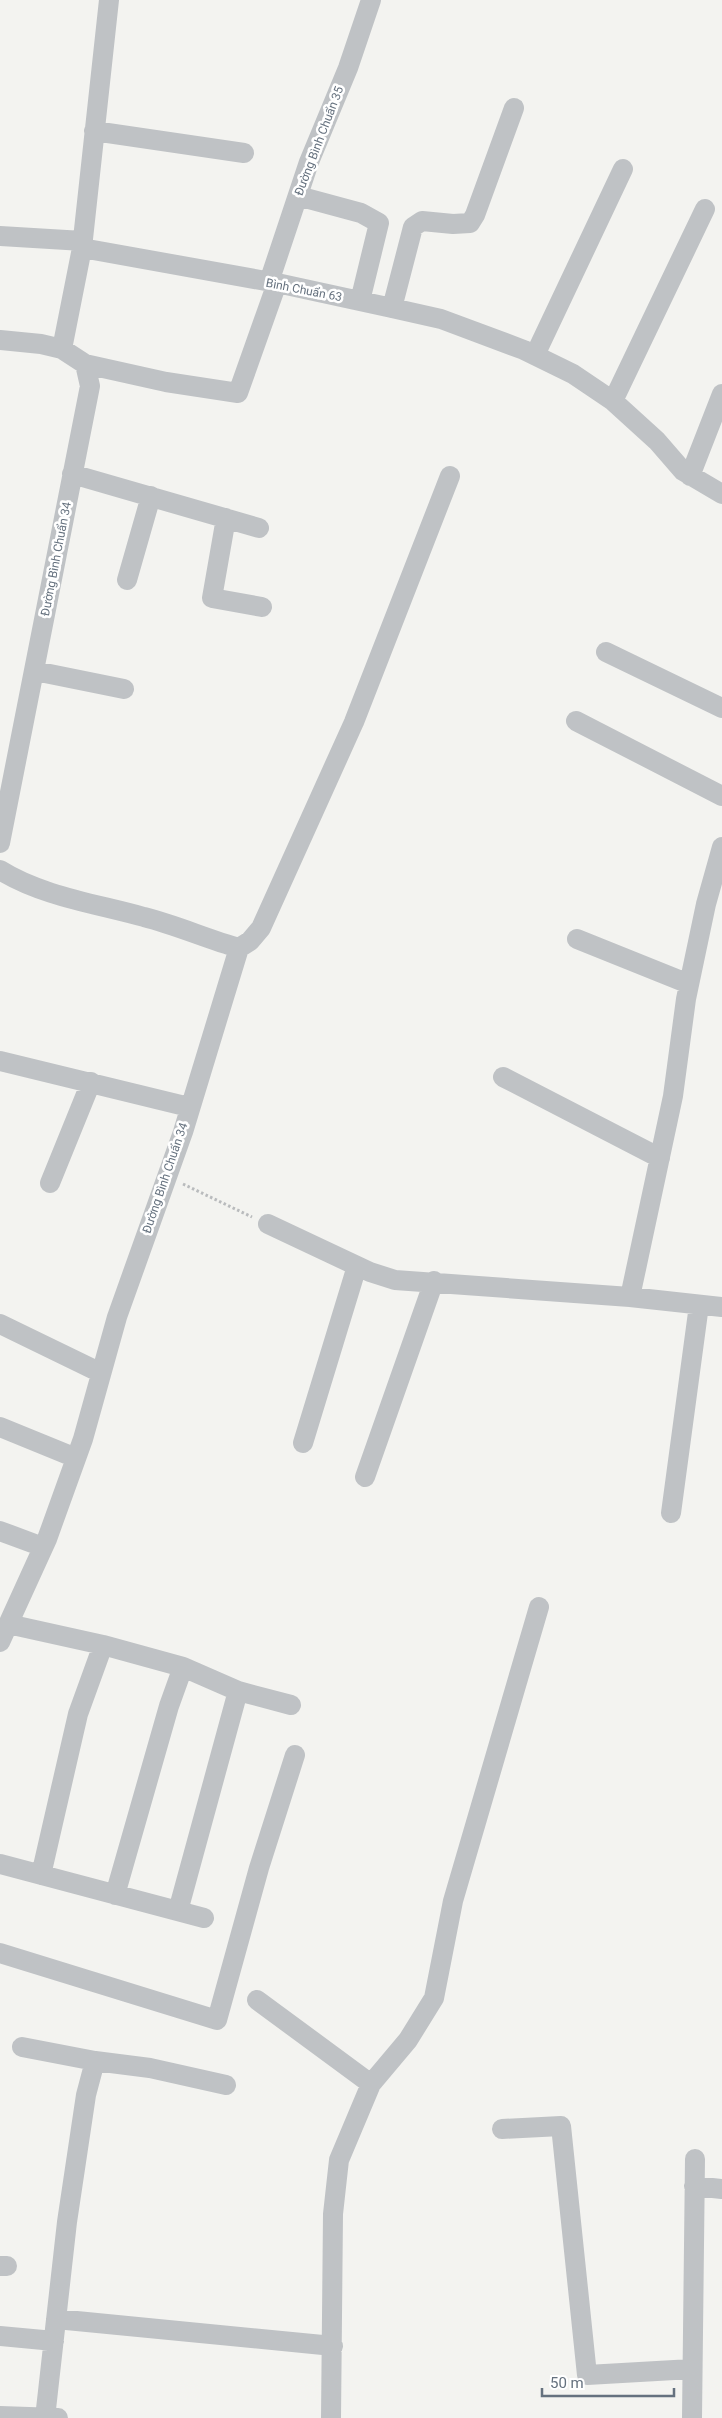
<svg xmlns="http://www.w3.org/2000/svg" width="722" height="2418" viewBox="0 0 722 2418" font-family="Roboto,sans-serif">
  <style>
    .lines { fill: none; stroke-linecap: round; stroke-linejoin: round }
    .path { stroke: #b9bbbd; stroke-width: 3; stroke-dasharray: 2.5 2.5; stroke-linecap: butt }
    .minor { stroke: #bfc2c5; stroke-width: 20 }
    .labels { text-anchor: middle; stroke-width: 5; stroke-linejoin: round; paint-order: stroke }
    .street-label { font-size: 12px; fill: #65717e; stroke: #fff }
  </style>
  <rect width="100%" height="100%" fill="#f3f3f0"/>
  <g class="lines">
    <path class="path" d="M183,1184L252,1217"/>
    <path class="minor" d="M109,0L82,248L277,283L392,308L441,319L524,350L573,374L613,401L657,441L683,471L722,494
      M94,131L244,153
      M298,196L361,213L379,223L360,301
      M0,236L83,241
      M269,282L309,162L348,68L371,0
      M392,308L413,227L422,221L453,224L470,223L475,215L514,108
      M0,340L41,344L62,349L85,364L90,386L0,843
      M62,349L82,248
      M535,355L623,169
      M85,364L166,382L238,393L277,283
      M613,401L705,209
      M72,474L259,528
      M690,476L722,394
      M226,518L212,598L262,607
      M127,580L151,496
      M606,652L722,708
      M35,671L124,689
      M576,721L722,796
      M0,870C41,896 98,904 144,917C176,925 207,939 239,948L183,1132L117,1317L83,1439L47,1539L0,1642
      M577,939L689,984
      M239,948L250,941L261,928L354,722L450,476
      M0,1061L189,1107
      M503,1077L660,1158
      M50,1183L91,1082
      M268,1224L370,1272L395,1280L630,1297L722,1307
      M630,1297L673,1096L686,999L706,904L722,847
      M0,1324L101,1373
      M0,1427L76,1458
      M303,1443L357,1266
      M365,1477L434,1281
      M671,1513L699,1305
      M0,1531L43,1547
      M8,1624L103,1645L183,1667L238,1691L291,1705
      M0,1864L204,1918
      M41,1875L78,1714L103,1645
      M115,1895L169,1706L183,1667
      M178,1911L238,1691
      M0,1953L217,2020L259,1868L295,1755
      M257,2000L371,2084
      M22,2047L95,2061
      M502,2129L561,2126L587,2375L692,2369
      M694,2186L722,2189
      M0,2266H7
      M56,2319L333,2346
      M0,2336L54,2341
      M0,2416L58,2418
      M45,2418L67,2222L86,2095L95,2061L150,2068L226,2085
      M331,2418L333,2214L339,2160L371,2084L408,2040L434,1998L453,1901L539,1607
      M692,2418L695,2159"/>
  </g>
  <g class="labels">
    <g class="street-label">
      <text transform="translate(319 141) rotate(-69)" y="4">Đường Bình Chuẩn 35</text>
      <text transform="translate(304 290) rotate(11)" y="4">Bình Chuẩn 63</text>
      <text transform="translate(56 559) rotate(-79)" y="4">Đường Bình Chuẩn 34</text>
      <text transform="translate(165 1178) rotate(-71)" y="4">Đường Bình Chuẩn 34</text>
    </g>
  </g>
  <path d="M542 2388v8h132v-8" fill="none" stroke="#65717e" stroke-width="2.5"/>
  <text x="550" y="2388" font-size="15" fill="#65717e" stroke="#ffffff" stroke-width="4" paint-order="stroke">50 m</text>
</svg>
